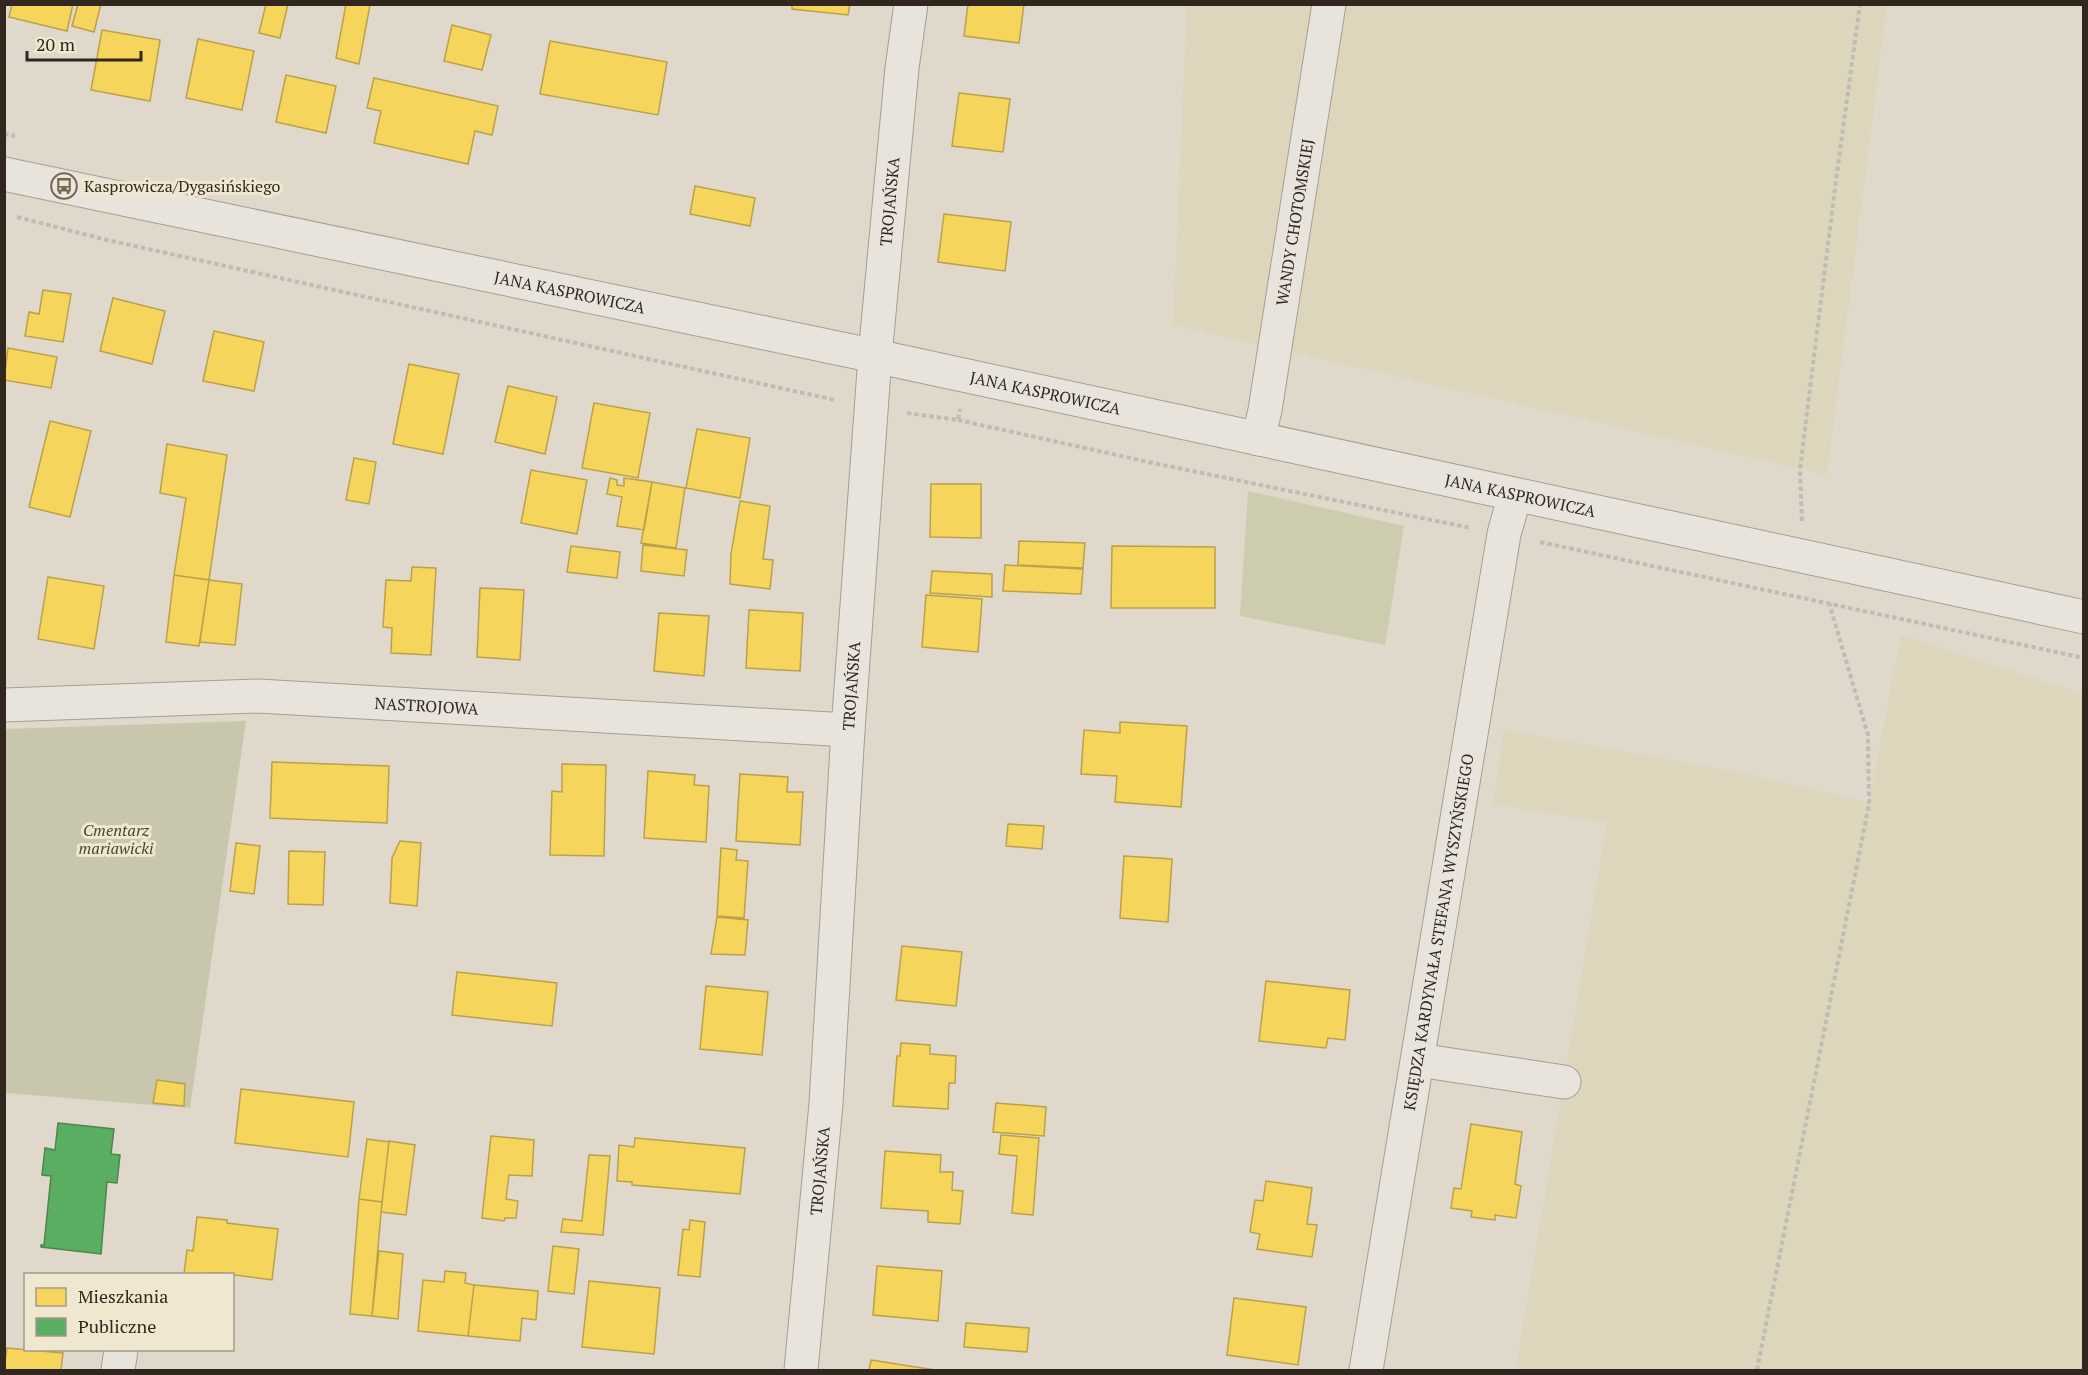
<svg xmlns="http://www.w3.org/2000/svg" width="2088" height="1375" viewBox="0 0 2088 1375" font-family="'PT Serif',serif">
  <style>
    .farmland { fill: #ddd6bd }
    .green { fill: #cdccaf }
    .cemetery { fill: #c8c7ae }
    .homes { fill: #f6d55c; stroke: #bba149; stroke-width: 1.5 }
    .public { fill: #5aae61; stroke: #4e864d; stroke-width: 1.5 }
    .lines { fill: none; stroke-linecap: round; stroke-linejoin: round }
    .minor-casing { stroke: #a49e94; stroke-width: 35 }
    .path { stroke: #c0bbb3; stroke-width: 4; stroke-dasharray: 4.5 3; stroke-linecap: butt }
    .minor { stroke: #e8e4dc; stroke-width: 33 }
    .labels { text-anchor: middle; stroke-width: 6; stroke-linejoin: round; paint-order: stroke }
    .poi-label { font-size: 16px; fill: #31271e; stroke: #f0e7d1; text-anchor: start }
    .street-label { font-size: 16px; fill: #31271e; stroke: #f0e7d1 }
    .park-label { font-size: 16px; font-style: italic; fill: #424a27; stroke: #f0e7d1 }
  </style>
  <rect width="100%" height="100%" fill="#dfd8cb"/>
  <path class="farmland" d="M1187,5H1887L1827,475L1173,325Z
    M1901,635L2083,694V1370H1516L1607,823L1493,804L1504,730L1753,775L1869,803Z"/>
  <path class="green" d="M1248,491L1404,526L1385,645L1240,616Z"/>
  <path class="cemetery" d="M246,721L190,1108L5,1093L4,729Z"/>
  <path class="homes" d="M12,4H73L67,31L9,17Z
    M78,4H101L94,32L72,26Z
    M266,4H288L280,38L259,33Z
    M346,4L370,5L359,64L336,58Z
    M792,4H850L848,15L792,9Z
    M968,4H1024L1019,43L964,36Z
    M452,25L491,35L482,70L444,61Z
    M102,30L160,40L150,101L91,90Z
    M198,39L254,51L242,110L186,98Z
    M550,41L667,62L658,115L540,94Z
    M286,75L336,86L326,133L276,122Z
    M374,78L498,106L492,135L475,131L468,164L374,143L381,111L367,108Z
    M959,93L1010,99L1003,152L952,146Z
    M695,186L755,198L750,226L690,214Z
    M944,214L1011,222L1005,271L938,262Z
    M43,290L71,294L63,342L25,336L29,312L39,314Z
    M113,298L165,311L152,364L100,351Z
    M214,331L264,342L254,391L203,381Z
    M8,348L57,357L51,388L4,380Z
    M409,364L459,374L443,454L393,444Z
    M508,386L557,397L545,454L495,442Z
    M594,403L650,413L638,478L582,468Z
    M50,421L91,431L70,517L29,507Z
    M697,429L750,438L740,498L686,488Z
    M167,444L227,455L209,580L174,575L186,498L160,493Z
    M354,458L376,462L369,504L346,500Z
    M531,470L587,480L577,534L521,523Z
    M610,478L617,480V485L624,486V478L652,482L644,530L617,526L622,497L607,494Z
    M652,482L685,488L676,548L641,543Z
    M931,484H981V538L930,537Z
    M740,501L770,506L763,559L773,560L770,589L730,584L731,554Z
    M1019,541L1085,543L1083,568L1018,565Z
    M643,545L687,550L684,576L641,571Z
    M571,546L620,552L617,578L567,572Z
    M1112,546L1215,547V608H1111Z
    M1005,565L1083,569L1081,594L1003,591Z
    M412,567L436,568L431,655L391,653L392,628L383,627L386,580L411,581Z
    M932,571L992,574V597L930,593Z
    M174,575L209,580L199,646L166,642Z
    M48,577L104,586L94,649L38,639Z
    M209,580L242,584L235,645L200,642Z
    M480,588L524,590L520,660L477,657Z
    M926,595L982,599L978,652L922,647Z
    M749,610L803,613L800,671L746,668Z
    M659,613L709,616L704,676L654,671Z
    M1120,722L1187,726L1181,807L1115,802L1117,776L1081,774L1084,730L1120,733Z
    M272,762L389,766L387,823L270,818Z
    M562,764L606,765L604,856L550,855L552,791L562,792Z
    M648,771L695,775L694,785L709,786L706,842L644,838Z
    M740,774L788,777L787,792H803L800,845L736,841Z
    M1008,824L1044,826L1042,849L1006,846Z
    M400,841L421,843L417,906L390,903L392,858Z
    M236,843L260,846L254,894L230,891Z
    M721,848L737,850L736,860L748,861L744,918L717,916Z
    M289,851L325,852L323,905L288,904Z
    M1124,856L1172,859L1168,922L1120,918Z
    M717,917L748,920L745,955L711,954Z
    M902,946L962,952L956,1006L896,1000Z
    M457,972L557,983L552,1026L452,1015Z
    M1266,981L1350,990L1345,1040L1328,1038L1326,1048L1259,1041Z
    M706,986L768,992L762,1055L700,1049Z
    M901,1043L930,1045V1054L956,1056L955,1083H949L948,1109L893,1106L897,1056H900Z
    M157,1080L185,1084L184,1106L153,1103Z
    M241,1089L354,1102L348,1157L235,1143Z
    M996,1103L1046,1107L1044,1136L993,1132Z
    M1471,1124L1522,1132L1515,1184L1521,1186L1516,1218L1495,1215V1220L1471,1217L1472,1211L1451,1208L1454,1188L1461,1189Z
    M1001,1135L1039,1138L1033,1215L1012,1213L1017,1156L999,1154Z
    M491,1136L534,1140L532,1176L509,1175L506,1199L518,1201L516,1218H505L504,1221L482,1218Z
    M635,1138L745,1148L740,1194L632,1185V1182L617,1181L619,1145L634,1147Z
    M367,1139L389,1142L382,1202L359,1199Z
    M389,1141L415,1145L406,1215L381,1212Z
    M885,1151L941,1155L940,1172H953L952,1190L963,1191L960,1224L928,1222V1211L881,1208Z
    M589,1155L610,1156L603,1235L561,1232L563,1219L582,1221Z
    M1266,1181L1312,1188L1307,1224L1317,1225L1312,1257L1257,1249L1260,1234L1250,1232L1255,1200L1263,1201Z
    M359,1199L382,1202L372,1316L350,1314Z
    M197,1217L227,1220V1223L278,1229L272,1280L220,1273L184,1274L187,1250L193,1251Z
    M690,1220L705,1222L700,1277L678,1275L683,1229L689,1230Z
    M553,1246L579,1249L574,1294L548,1291Z
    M379,1251L403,1254L398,1319L372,1316Z
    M877,1266L942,1271L938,1321L873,1315Z
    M445,1271L466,1273L465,1283L474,1285L468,1336L418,1331L423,1280L444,1282Z
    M589,1281L660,1288L654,1354L582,1347Z
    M474,1285L538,1291L536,1320L522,1318L520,1341L468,1336Z
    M1234,1298L1306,1307L1298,1365L1227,1355Z
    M966,1323L1029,1328L1027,1352L964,1347Z
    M7,1348L63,1353L61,1370H4Z
    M871,1360L935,1370H869Z"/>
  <path class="public" d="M58,1123L114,1129L111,1154L120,1155L117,1183L107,1182L101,1254L41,1247V1245H44L51,1176L42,1175L45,1148L55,1150Z"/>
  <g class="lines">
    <g class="minor-casing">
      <g id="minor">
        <path id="s1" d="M4,174L875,356L2084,617"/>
        <path id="s2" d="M1258,439L1265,410L1329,4"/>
        <path id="s3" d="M4,705L258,696L848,730"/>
        <path d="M1418,1060L1564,1082"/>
        <path d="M118,1370L121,1350"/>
        <path id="s4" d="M801,1370L826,1104L848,730L875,356L902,68L911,4"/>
        <path id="s5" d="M1366,1370L1504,534L1515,495"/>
      </g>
    </g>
    <path class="path" d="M4,134L15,136
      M17,217L107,240L835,400
      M907,413L958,420L960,409
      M958,420L1153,463L1471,528
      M1802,521L1800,469L1836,180L1860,4
      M1540,542L2084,658
      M1757,1370L1869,804L1868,735L1829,603"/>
    <use href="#minor" class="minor"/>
  </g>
  <defs>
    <g id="bus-ring" transform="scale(1.35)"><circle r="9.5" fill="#f0e7d1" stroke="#6e655b" stroke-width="1.5"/><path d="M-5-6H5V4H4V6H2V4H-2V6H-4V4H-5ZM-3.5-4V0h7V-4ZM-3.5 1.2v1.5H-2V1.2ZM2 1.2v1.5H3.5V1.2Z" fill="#6e655b"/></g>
  </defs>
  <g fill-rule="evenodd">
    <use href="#bus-ring" x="64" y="186"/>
  </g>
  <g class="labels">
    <g class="poi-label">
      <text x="84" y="192">Kasprowicza/Dygasińskiego</text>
    </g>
    <g class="street-label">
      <text dy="6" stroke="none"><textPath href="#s4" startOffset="1172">TROJAŃSKA</textPath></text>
      <text dy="6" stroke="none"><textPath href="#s2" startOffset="220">WANDY CHOTOMSKIEJ</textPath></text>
      <text dy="6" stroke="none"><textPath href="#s1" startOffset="578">JANA KASPROWICZA</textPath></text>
      <text dy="6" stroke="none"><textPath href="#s1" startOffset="1064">JANA KASPROWICZA</textPath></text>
      <text dy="6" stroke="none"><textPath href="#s1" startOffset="1550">JANA KASPROWICZA</textPath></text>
      <text dy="6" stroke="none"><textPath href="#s4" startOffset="686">TROJAŃSKA</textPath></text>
      <text dy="6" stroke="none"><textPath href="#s3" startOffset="423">NASTROJOWA</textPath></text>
      <text dy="6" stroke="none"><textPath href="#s5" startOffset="444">KSIĘDZA KARDYNAŁA STEFANA WYSZYŃSKIEGO</textPath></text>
      <text dy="6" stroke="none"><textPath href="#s4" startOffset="200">TROJAŃSKA</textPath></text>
    </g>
    <g class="park-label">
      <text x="116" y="836">Cmentarz<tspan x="116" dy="18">mariawicki</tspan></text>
    </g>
  </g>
  <rect width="2088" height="1375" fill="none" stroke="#31271e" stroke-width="12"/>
  <rect x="24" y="1273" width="210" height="78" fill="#f0e7d1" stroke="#a49a89" stroke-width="1.5"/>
  <rect x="36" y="1288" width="30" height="18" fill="#f6d55c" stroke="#a49a89" stroke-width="1.5"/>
  <text x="78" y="1303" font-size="18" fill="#31271e">Mieszkania</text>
  <rect x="36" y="1318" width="30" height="18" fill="#5aae61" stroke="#a49a89" stroke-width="1.5"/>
  <text x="78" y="1333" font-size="18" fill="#31271e">Publiczne</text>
  <path d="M27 51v9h114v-9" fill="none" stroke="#31271e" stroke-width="3"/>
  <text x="36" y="51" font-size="18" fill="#31271e" stroke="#f0e7d1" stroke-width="4.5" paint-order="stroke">20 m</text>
</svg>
